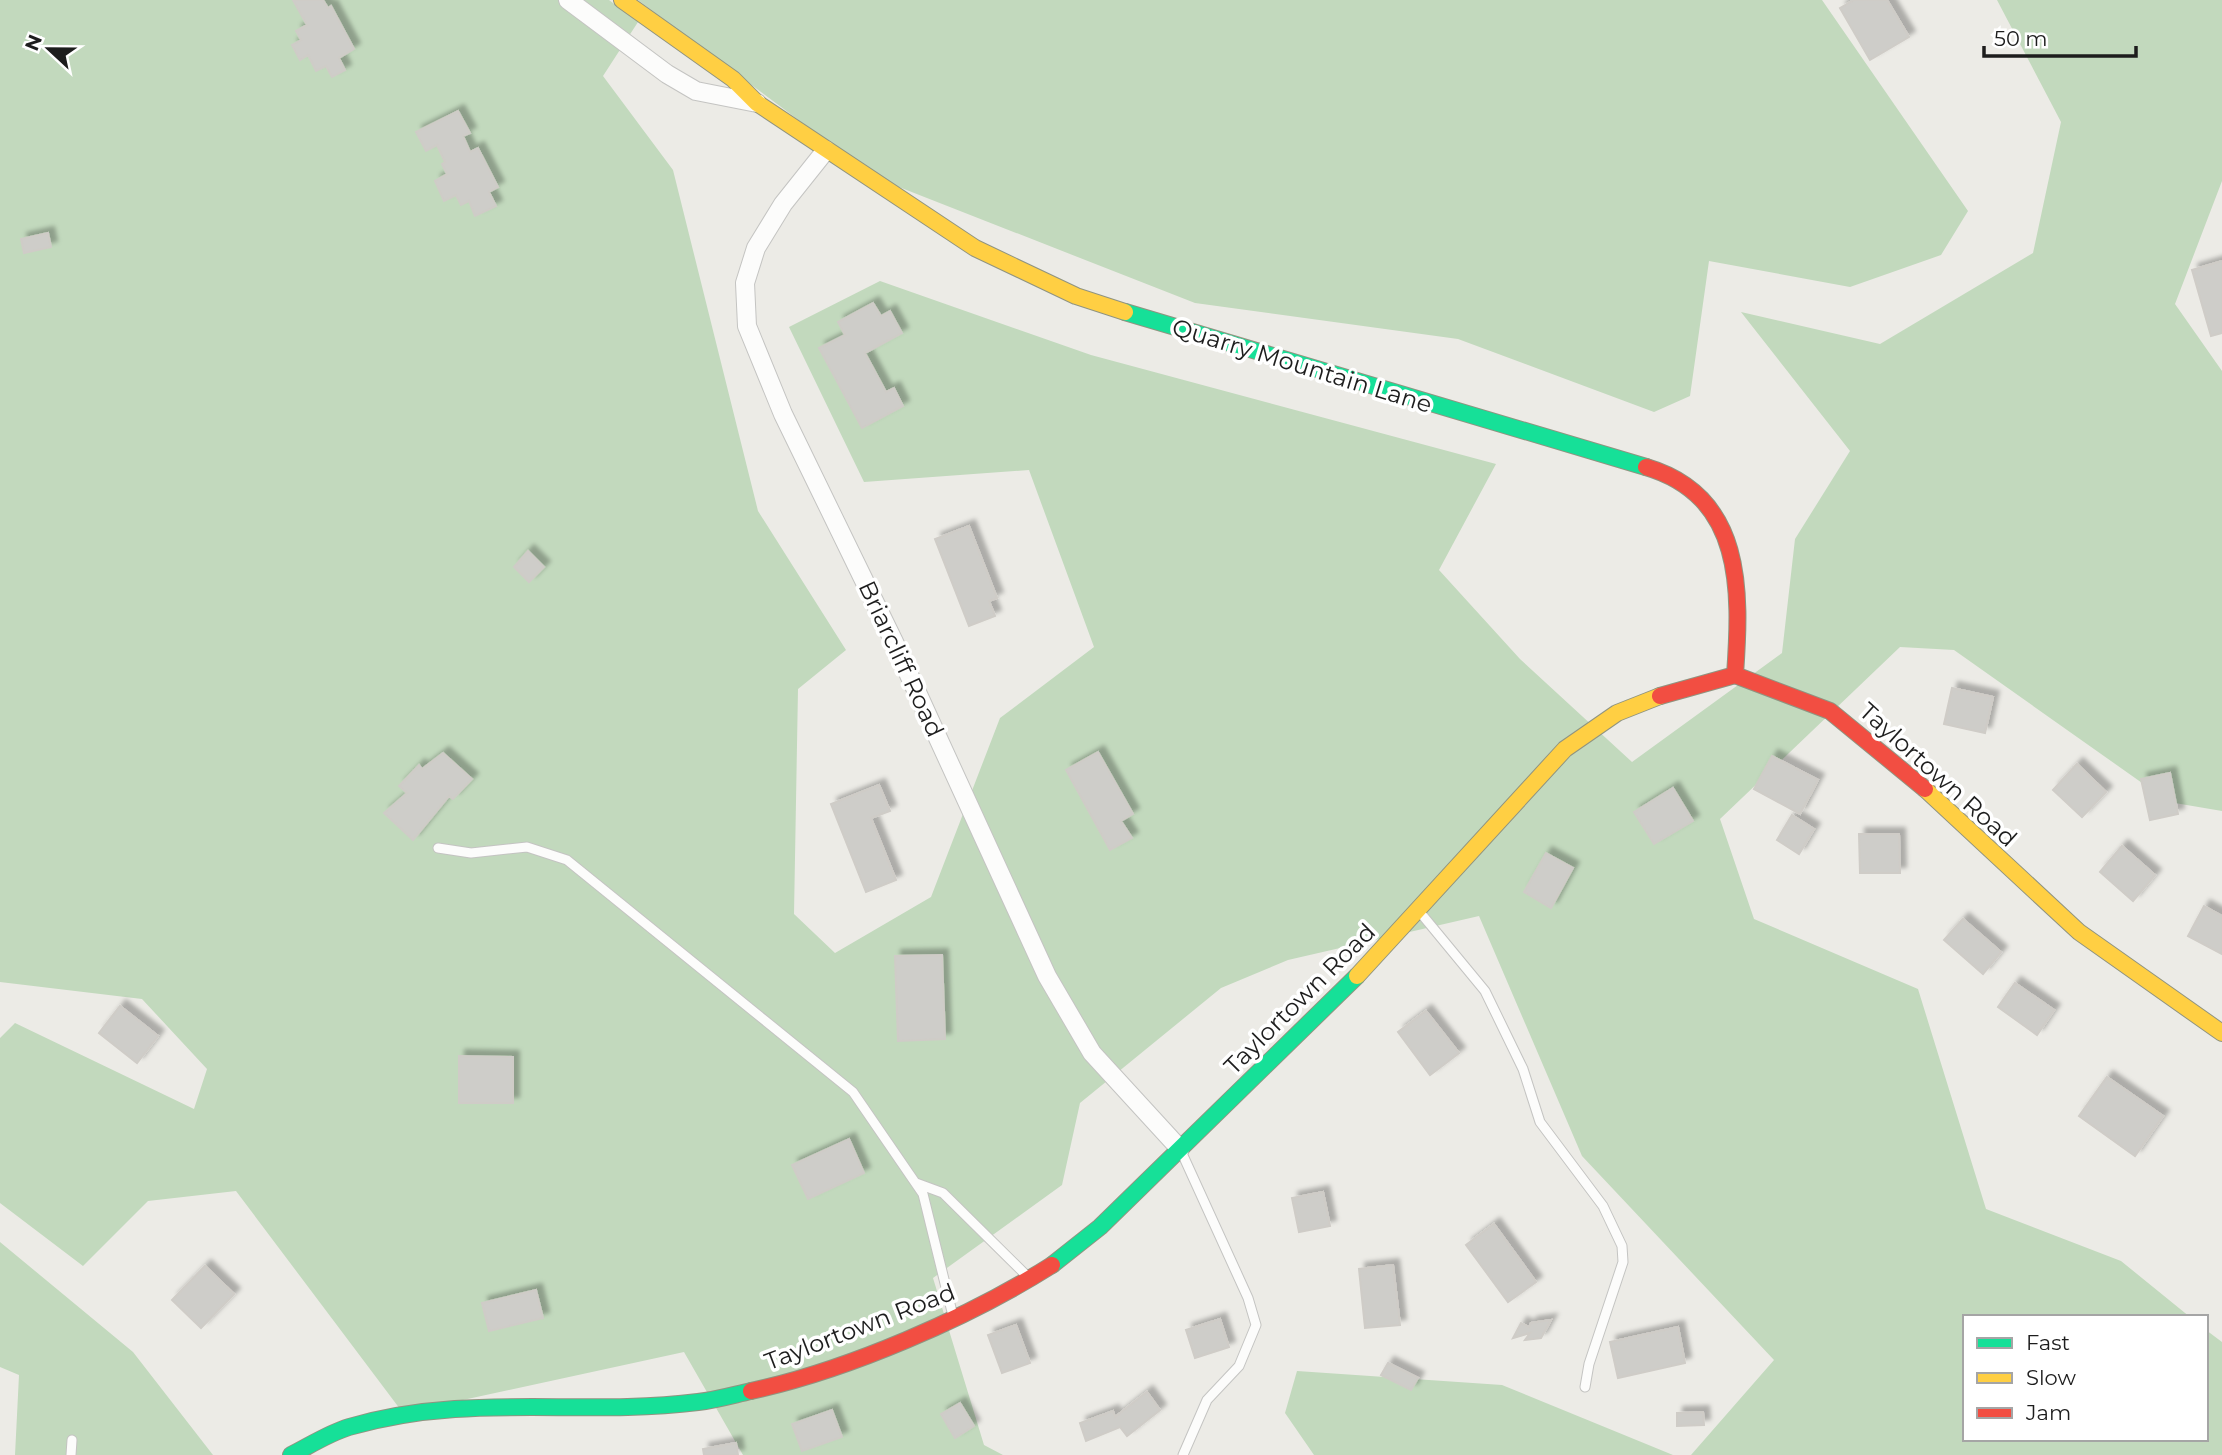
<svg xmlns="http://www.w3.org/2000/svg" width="2222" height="1455" viewBox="0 0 2222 1455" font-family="Montserrat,sans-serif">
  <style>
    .forest { fill: #c2d9bd }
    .building { fill: #cecdc9; stroke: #cfccc7; stroke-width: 2; filter: url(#shadow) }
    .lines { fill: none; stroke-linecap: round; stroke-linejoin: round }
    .lane-casing { stroke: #c4c4c2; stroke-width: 11 }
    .street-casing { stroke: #c4c4c2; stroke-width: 20 }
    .fast-casing { stroke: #909480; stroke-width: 18 }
    .slow-casing { stroke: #909480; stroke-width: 18 }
    .jam-casing { stroke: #909480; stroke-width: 18 }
    .lane { stroke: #fcfcfb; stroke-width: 9 }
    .street { stroke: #fcfcfb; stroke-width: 18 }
    .fast { stroke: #16e098; stroke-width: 16 }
    .slow { stroke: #ffcf43; stroke-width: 16 }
    .jam { stroke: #f24e42; stroke-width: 16 }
    .labels { text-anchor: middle; stroke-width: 7; stroke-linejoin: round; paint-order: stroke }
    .street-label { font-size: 24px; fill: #1d1d1d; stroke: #fff }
  </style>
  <defs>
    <filter id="shadow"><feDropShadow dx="6" dy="-6" stdDeviation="2" flood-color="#0004"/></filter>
  </defs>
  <rect width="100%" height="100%" fill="#ecebe6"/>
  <path class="forest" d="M0,0H609L638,22L603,76L673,170L758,511L846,650L798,689L794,914L835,953L931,897L1000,718L1094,647L1029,470L864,482L789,327L880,281L1091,355L1496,464L1439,570L1520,659L1632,762L1782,653L1795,539L1850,451L1741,312L1880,344L2033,253L2061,122L1997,0H2222V181L2175,304L2222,371V811L2169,802L1954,650L1900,647L1720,819L1754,919L1918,989L1986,1209L2121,1261L2190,1317H1965V1439H2206V1330L2222,1342V1455H1691L1774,1360L1582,1156L1479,916L1288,960L1221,988L1080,1103L1062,1185L933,1278L984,1445L1003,1455H743L684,1352L403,1413L236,1191L148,1201L83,1266L0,1203V1038L15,1023L194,1109L207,1069L142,999L0,982Z
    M638,0H1822L1968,211L1941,255L1850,287L1709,261L1690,396L1654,412L1458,339L1195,303L876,178Z
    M0,1242L133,1352L213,1455H15L19,1375L0,1367Z
    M1297,1371L1502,1385L1673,1455H1314L1285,1413Z"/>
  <path class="building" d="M293,0H323L328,8L331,6L354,49L339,58L345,70L332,77L326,66L316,71L308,55L300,60L292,45L301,40L296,31L307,25Z
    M1854,0H1887L1909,37L1870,60L1840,8Z
    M458,111L470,133L463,136L470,152L478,148L498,187L489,192L496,206L475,216L469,201L461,205L456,195L444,201L435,181L447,174L442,164L445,162L437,145L426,151L416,132Z
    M48,233L51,247L24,253L21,239Z
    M2222,261V333L2211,336L2192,270Z
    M873,303L881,316L890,311L902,333L865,353L886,392L894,388L903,406L862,428L819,348L845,335L838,322Z
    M969,526L997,598L989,601L995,616L969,626L935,539Z
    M528,551L544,567L529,582L514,567Z
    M1952,688L1993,697L1985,733L1944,724Z
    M1098,752L1133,814L1121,821L1132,838L1110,850L1066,770Z
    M443,753L472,779L453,799L449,796L413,840L384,813L407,793L399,786L419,765L422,769Z
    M1772,756L1818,780L1800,814L1754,789Z
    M2077,764L2106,792L2082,817L2053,790Z
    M2170,773L2178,814L2150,820L2141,779Z
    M879,785L890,811L871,818L896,880L866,892L831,804Z
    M1673,788L1693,821L1654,844L1634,812Z
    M1792,815L1814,829L1799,854L1777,840Z
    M1859,834H1899L1900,873H1860Z
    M2122,846L2155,875L2133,901L2100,872Z
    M1546,853L1573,868L1551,908L1524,892Z
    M2204,906L2222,916V954L2188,936Z
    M1963,919L2001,952L1983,974L1944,940Z
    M942,955L945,1039L898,1041L895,956Z
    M2015,983L2054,1010L2037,1035L1998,1007Z
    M120,1006L158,1036L137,1063L99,1033Z
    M1426,1011L1459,1053L1430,1075L1398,1032Z
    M459,1056L513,1057V1103H459Z
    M2107,1077L2163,1116L2135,1156L2079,1116Z
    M849,1139L864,1173L808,1199L792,1165Z
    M1323,1192L1330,1226L1299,1232L1292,1198Z
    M1494,1224L1536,1282L1508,1302L1466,1245Z
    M1393,1265L1400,1325L1365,1328L1359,1269Z
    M205,1266L234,1294L201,1328L172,1300Z
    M536,1290L543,1318L489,1331L482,1303Z
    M1220,1319L1229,1347L1195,1358L1186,1330Z
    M1551,1320L1541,1338L1525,1340L1530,1333L1513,1338L1521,1323L1529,1327L1531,1323Z
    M1016,1325L1030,1363L1002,1373L988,1335Z
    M1678,1327L1685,1363L1618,1378L1610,1342Z
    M1388,1363L1418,1378L1411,1390L1381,1375Z
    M1147,1392L1160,1410L1127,1436L1120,1427L1086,1441L1080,1423L1113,1411L1115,1417Z
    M960,1403L974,1426L955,1438L941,1414Z
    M832,1410L842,1437L802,1451L792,1424Z
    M1703,1412L1704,1425L1677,1426V1413Z
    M736,1443L738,1455H704L703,1449Z"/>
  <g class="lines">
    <g class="lane-casing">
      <path id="lane" d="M438,848L471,853L527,847L567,860L853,1092L923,1194L953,1316
        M1419,911L1485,991L1523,1069L1540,1122L1603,1206L1622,1246L1623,1262L1589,1364L1585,1387
        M1181,1151L1248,1298L1256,1325L1239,1366L1207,1400L1183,1455
        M916,1183L943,1193L1029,1278
        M71,1455L72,1440"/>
    </g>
    <g class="street-casing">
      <path id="street" d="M568,0L667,74L696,91L757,103
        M826,150L783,204L756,248L745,283L747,326L783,414L894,642L1047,976L1092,1053L1180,1149"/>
    </g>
    <g class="fast-casing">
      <path id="fast" d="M1125,312L1646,467
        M1052,1265L1100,1227L1357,976
        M291,1455C309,1446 329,1433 349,1427C469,1392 579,1417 698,1402C716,1400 733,1395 751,1391"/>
    </g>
    <g class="slow-casing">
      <path id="slow" d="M622,0L733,79L757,103L975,248L1076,296L1125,312
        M1925,789L2079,932L2222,1033
        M1357,976L1565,749L1617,713L1660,696"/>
    </g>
    <g class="jam-casing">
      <path id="jam" d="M1646,467C1744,496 1741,590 1735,675
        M1660,696L1735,675L1830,711L1925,789
        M751,1391C848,1370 968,1318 1052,1265"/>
    </g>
    <use href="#lane" class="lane"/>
    <use href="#street" class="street"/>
    <use href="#fast" class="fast"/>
    <use href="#slow" class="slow"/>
    <use href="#jam" class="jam"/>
  </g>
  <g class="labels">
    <g class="street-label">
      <text transform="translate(1302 366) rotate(17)" y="8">Quarry Mountain Lane</text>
      <text transform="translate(901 659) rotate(65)" y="8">Briarcliff Road</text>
      <text transform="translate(1938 775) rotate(42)" y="8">Taylortown Road</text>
      <text transform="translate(1300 999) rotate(-45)" y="8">Taylortown Road</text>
      <text transform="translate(860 1327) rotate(-21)" y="8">Taylortown Road</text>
    </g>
  </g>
  <rect x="1963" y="1315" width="245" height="126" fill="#ffffff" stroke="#a5a5a5" stroke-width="2"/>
  <rect x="1977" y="1338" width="35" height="10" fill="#16e098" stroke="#a5a5a5" stroke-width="2"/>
  <text x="2026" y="1350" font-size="21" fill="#1d1d1d">Fast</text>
  <rect x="1977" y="1373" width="35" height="10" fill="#ffcf43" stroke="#a5a5a5" stroke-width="2"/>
  <text x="2026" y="1385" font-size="21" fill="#1d1d1d">Slow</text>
  <rect x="1977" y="1408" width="35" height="10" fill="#f24e42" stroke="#a5a5a5" stroke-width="2"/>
  <text x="2026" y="1420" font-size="21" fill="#1d1d1d">Jam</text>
  <g transform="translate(49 49) rotate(292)" stroke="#ffffff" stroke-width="5" paint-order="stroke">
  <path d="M0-5L12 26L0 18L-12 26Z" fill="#1d1d1d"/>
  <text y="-10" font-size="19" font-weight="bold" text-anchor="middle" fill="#1d1d1d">N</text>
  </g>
  <path d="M1984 46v10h152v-10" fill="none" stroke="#1d1d1d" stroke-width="3.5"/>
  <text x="1994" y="46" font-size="21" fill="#1d1d1d" stroke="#ffffff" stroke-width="5" paint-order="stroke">50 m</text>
</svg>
